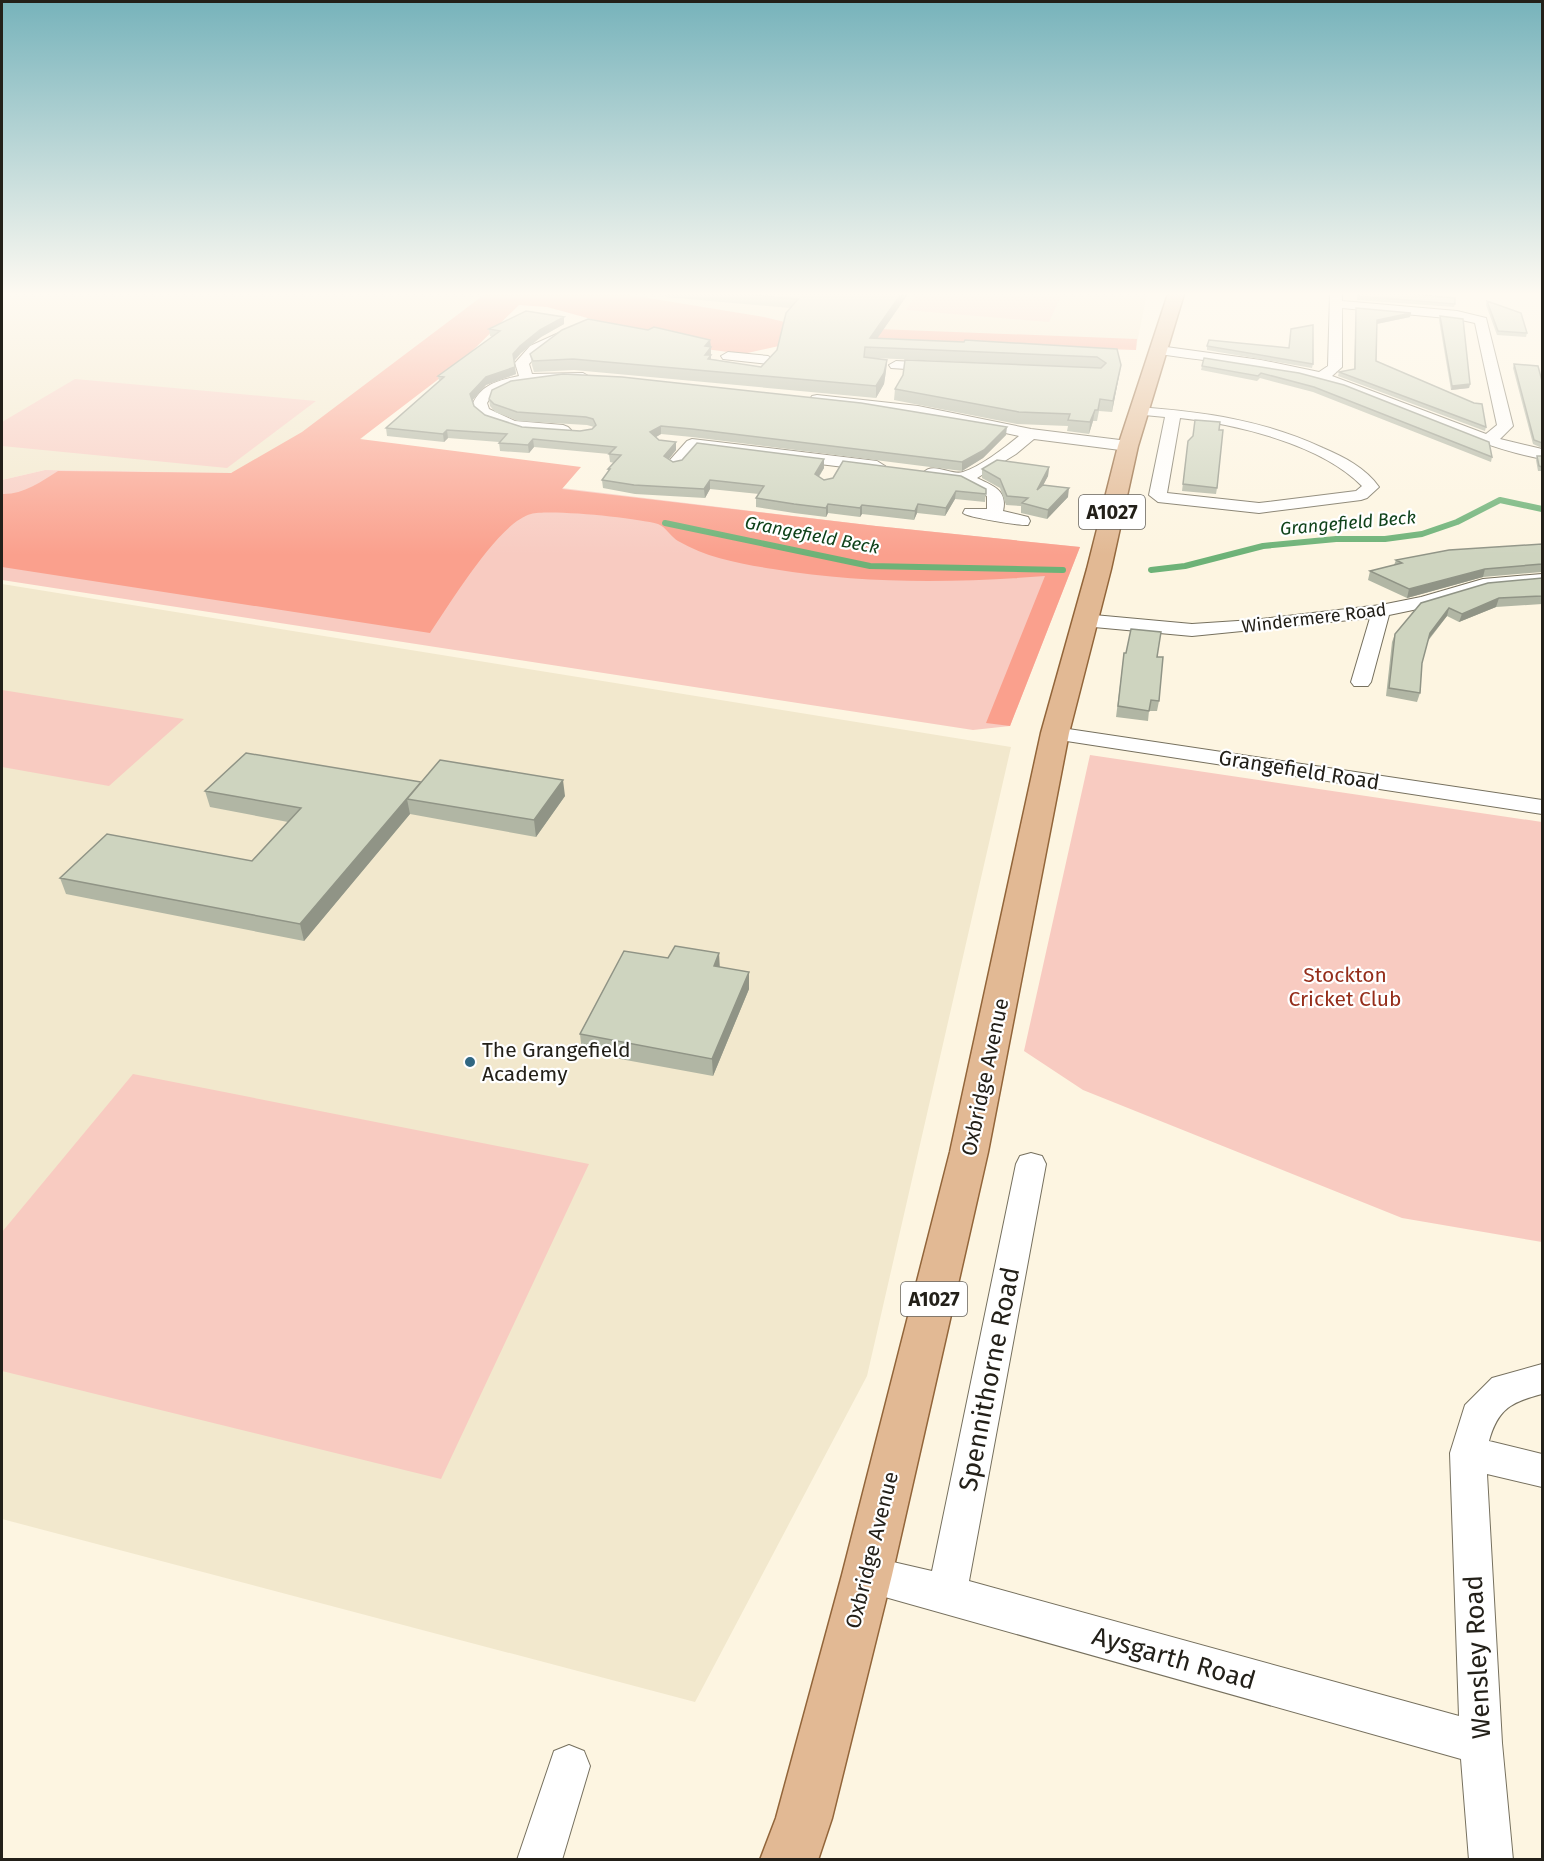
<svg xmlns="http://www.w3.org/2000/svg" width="1544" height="1861" viewBox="0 0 1544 1861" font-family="'Fira Sans',sans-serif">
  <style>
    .built { fill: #f2e8cd }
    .green { fill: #f8cbc1 }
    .forest { fill: #faa08d }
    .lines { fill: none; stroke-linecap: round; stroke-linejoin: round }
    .stream { stroke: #6db277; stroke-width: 6 }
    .minor-casing { stroke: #76705e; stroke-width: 2 }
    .primary-casing { stroke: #92653a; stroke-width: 3 }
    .minor { fill: #fff; fill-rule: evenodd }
    .primary { fill: #e2b994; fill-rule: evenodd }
    .wall { fill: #b1b6a4 }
    .shaded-wall { fill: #909486 }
    .building { fill: #ced4bf; stroke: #909486; stroke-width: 1.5 }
    .poi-dot { fill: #316782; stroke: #fff; stroke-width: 2 }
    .labels { text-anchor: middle; stroke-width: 4.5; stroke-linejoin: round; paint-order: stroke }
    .far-water-label { font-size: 18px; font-style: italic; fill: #0f421a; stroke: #fff }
    .far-street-label { font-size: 18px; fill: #232019; stroke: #fff }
    .shield { fill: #fff; stroke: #65635e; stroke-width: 1.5 }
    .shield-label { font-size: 20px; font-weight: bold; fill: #232019 }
    .street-label { font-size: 21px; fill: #232019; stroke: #fff }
    .park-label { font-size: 21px; fill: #952e1b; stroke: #fff }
    .poi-label { font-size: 21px; fill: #232019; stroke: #fff; text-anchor: start }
    .near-street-label { font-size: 26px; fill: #232019; stroke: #fff }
  </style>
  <rect width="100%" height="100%" fill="#fdf5e1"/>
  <path class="built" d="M2,294H518L360,440L230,473L45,470L2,480Z
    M573,294H1147L1136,348L772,335Z
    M2,584L1011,747L867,1376L695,1702L2,1519Z"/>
  <path class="green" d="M916,294H1062L1049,322L906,310Z
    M75,379L316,401L227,468L2,446V422Z
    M45,470L230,473L562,488L876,526L1080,547L1010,726L973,730L2,580V480Z
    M2,690L184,719L109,786L2,767Z
    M1090,755L1542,822V1242L1402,1218L1083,1090L1024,1051Z
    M133,1074L589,1164L441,1479L2,1371V1232Z"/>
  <path class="forest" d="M485,294H624L764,317L801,326L1137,339L1136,350L782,339L779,346L743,354L698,348L547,307L519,305L461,362L360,439L581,467L562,489L876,526L1080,547L1010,726L986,723L1045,576C955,583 863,584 773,569C741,564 707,558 678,541C671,537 666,527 658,524C637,518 550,509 531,514C499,522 450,604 430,633L2,567V494C22,495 41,482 58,471L231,473L302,432Z"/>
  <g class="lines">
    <path class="stream" d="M665,523L870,566L1063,570
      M1151,570L1185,566L1263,546L1336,539H1385L1422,534L1457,522L1500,500L1542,509"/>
    <g class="minor-casing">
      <path id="minor" d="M1330,294H1342V301L1457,311L1486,318L1513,426L1500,439L1542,449V459C1473,446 1411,411 1344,388C1284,368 1221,363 1159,354L1152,350L1159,346L1261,360L1319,372L1328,366ZM1342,308L1457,319L1475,323L1497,425L1486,434L1332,376L1342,367Z
        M572,327L577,328V334L540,352L529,364L532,374L583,373L590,377L588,380C561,387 503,371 487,403L489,409L515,421L563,425L568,427L571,430L568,433C545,439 479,430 473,403C482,384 499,380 519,376L515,363L530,346Z
        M728,352L768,356L775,360L768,364L723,359L721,356Z
        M896,361L937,363L944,367L937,371L891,368L889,365Z
        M817,395L918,406L1031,429L1128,441L1136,446L1128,451L1034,439L1016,454L977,478C993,486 1008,490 1003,511L1028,517L1030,521L1028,525C1021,526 966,517 963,513L965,509H987V496L961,482L931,478L923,473C933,461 951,476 963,472C980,467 1006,447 1019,436L918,414L812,402L810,399L812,396Z
        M1139,407C1204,412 1263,420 1323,448C1344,457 1366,468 1379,487L1367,498L1361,500L1259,513L1158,502L1149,495L1165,417L1134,414L1132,411ZM1180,418C1236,424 1321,444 1362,486L1356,491L1259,503L1167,493Z
        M692,439L877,461L885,466L877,471L696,449L681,467H669L667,464L669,461L687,441Z
        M1542,574V584L1485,589L1432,606L1389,615L1371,682L1368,686H1354L1351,682L1370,618L1192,636L1083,626L1073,620L1083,614L1192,624L1253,620L1381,605L1421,597L1483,579Z
        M1055,727L1542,800V814L1047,738L1044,733L1047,728Z
        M1031,1153L1042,1156L1046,1164L969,1581L1459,1716L1450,1453L1465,1405L1492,1378L1542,1364V1394C1512,1402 1498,1408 1489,1441L1542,1454V1487L1487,1474L1502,1743L1513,1860H1469L1461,1759L853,1588L848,1575L853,1562L867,1556L932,1571L1016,1164L1020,1156Z
        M569,1745L584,1751L590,1766L562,1860H517L554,1751Z"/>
    </g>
    <g class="primary-casing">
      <path id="primary" d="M1168,294H1184L1138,446L1111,569L1069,733L988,1152L892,1575L832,1818L818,1860H760L776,1818L842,1575L950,1152L1041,733L1087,569L1118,446Z"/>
    </g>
    <use href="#minor" class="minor"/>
    <use href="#primary" class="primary"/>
  </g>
  <path class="wall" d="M663,294H908L877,338L1117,349L1121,365L1112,412L1099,411L1097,421H1093L1089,434L1067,431L1068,426L1017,424L894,400L895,389L1095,368L875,358L887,360L886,371L884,384L876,398L574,370L534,372L532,365L530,354L648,330L710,340L711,359L761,367L777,350L790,308L665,297V294Z
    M1357,294H1411L1455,304L1454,307L1357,300Z
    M1487,301L1527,333L1526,337L1497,335L1486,305Z
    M1356,308L1410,317L1377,324L1376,361L1486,427L1485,431L1338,376L1339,372L1354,369Z
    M1440,316L1470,384L1469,388L1451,390L1439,320Z
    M564,317V324L541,337L521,353L514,361L516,374L486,385L472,400L474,406L485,415L522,427L580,431L592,429L594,427L587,425L518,421L495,412L490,406L489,399L1006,435L983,458L962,471L692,437L661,434L656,437L659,440L676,442V450L669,459L673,462L824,459V468L819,477L824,480L986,489L985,502L955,499L945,516L917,513L914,520L862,514L860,517L828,513L826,517L794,513L756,507V498L759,494L710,489L705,498L635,494L603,488L602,480L608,472V469L614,463L610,462L609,454L534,447L529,453L500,451L499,442L448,438L444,442L387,436L386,428L439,381L438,376L493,337L490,336L489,329Z
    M1207,346L1313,364L1312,368L1207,350Z
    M1514,364L1542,381V448L1533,444L1513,368Z
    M1202,366L1299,373L1492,457L1491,462L1313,392L1260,378L1257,381L1201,370Z
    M1188,441L1217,488L1216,494L1182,491Z
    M1537,456H1542V471H1538L1536,460Z
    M1049,467L1048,476L1043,485L1068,497L1047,519L1021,513V506L1006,505L1000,488L982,478V469Z
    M1542,544V572L1483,577L1407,598L1368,580L1370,571L1394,565L1396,560Z
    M1542,578V604L1496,607L1459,622L1447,616L1428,641L1422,663L1420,693L1417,702L1386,696L1392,642L1395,634L1421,603Z
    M1124,653L1157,657L1159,701L1157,711H1149L1148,721L1116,717Z
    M421,782L565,796L536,837L410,814L304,941L66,894L60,878L252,861L288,822L210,807L205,791Z
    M720,967L749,989L713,1076L582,1052L580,1034Z"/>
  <path class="shaded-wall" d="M901,294H908L870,349V338Z
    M1411,313L1410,317L1376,324L1377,320Z
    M564,317V324L541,337L521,353L513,362V354L520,346L540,330Z
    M710,340L711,347V366L705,365V346Z
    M887,360L886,371L884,384L876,398V386Z
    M1121,365L1119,376L1112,412L1113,401Z
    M515,367L516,374L486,385L471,402L470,394L486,377Z
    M1470,384L1469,388L1451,390L1452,386Z
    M1095,410L1093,421L1089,434L1090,422Z
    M661,426V434L651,440L650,432Z
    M1007,427L1006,435L983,458L962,471V462Z
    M447,430L448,438L444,442L443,434Z
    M533,439L534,447L529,453L528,445Z
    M676,442V450L665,464L664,456Z
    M824,459V468L815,482V474Z
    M1049,467L1048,476L1036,499L1037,490Z
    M710,480V489L705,498L704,489Z
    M1069,488L1068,497L1047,519L1048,510Z
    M956,491L955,499L945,516L946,508Z
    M828,504V513L826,517V508Z
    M918,504L917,513L914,520L915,511Z
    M862,505V514L860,517V508Z
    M1485,569L1483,577L1407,598L1409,589Z
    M1499,598L1496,607L1459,622L1462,614Z
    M1449,608L1447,616L1427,641L1430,633Z
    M563,780L565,796L536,837L534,820Z
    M421,782L407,799L410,814L304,941L300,924Z
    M719,953L720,970L714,966Z
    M749,972V989L713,1076L712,1059Z"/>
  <path class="building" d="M744,294H901L870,338L964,342L965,340L1117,349L1121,365L1113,401L1100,399L1098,410H1095L1090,422L1068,420L1070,414L1019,412L895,389L903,375L905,360L1101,368L1106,363L1097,357L865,347L864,357L887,360L884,373L876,386L573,359L533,361L530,354L562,330L588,319L648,330L654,327L710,340L705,346L711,347L705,355H711L708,359L761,367L777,350L786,313L798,299Z
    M1358,294H1411L1455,298V304L1358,296Z
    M1487,301L1521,313L1527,333L1498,331Z
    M1356,308L1411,313L1377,320L1376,361L1474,403L1482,404L1486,427L1339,372L1355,369Z
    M526,311L564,317L540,330L520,346L513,354L515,367L486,377L470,394L474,406L485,415L522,427L580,431L592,429L596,425L593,419L586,417L517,412L494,404L489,399L492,390L511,381L563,374L622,377L861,403L1007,427L984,450L962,462L692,429L661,426L650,432L659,440L676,442L664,456L673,462L682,460L697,443L824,459L815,474L824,480L833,478L843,461L961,476L986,489V494L956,491L946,508L918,504L915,511L862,505L860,508L828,504L826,508L794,504L756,498L764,486L710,480L704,489L634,485L602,480L610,469H608L621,455L609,454L616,447L533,439L528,445L499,443L507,434L447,430L443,434L386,428L444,377L438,376L500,331L489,329Z
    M1440,316L1463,319L1470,384L1452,386Z
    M1313,325V364L1207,346L1209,340L1289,348L1291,329Z
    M1204,358L1299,373L1344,385L1489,442L1492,457L1314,387L1261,373L1258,376L1202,366Z
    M1514,364L1538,366L1542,381V443L1534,440Z
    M1195,420L1220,422L1219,430H1223L1217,488L1183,484L1188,441L1193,436Z
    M1537,456H1542V467L1539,466Z
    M997,460L1049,467L1037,490L1043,485L1069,488L1048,510L1022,503L1028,498L1007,496L1000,479L982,469Z
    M1542,544V564L1485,569L1409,589L1370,571L1402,563L1396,560L1449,550Z
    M1542,578V596L1499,598L1462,614L1449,608L1430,633L1422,663L1420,693L1389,688L1395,634L1421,603L1488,583Z
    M1131,629L1161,632L1157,657H1163L1159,701L1151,700L1149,711L1118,706L1124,653H1126Z
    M246,753L421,782L300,924L60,878L107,834L252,861L301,808L205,791Z
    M440,760L563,780L534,820L407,799Z
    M675,946L719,953L714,966L749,972L712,1059L580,1034L624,951L668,958Z"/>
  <linearGradient id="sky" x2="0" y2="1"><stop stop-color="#77b3bb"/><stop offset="0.53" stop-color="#fefaf2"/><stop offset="1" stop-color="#fefaf2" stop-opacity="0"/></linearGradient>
  <rect width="1544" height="555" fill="url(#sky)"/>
  <circle class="poi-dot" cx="470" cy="1062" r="6"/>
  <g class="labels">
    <g class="far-water-label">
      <text transform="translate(1348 523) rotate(-5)" y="6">Grangefield Beck</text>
      <text transform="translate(812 535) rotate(11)" y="6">Grangefield Beck</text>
    </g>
    <g class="far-street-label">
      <text transform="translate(1314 618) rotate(-7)" y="6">Windermere Road</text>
    </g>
    <g class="shield">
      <rect x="1079" y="495" width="66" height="34" rx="4.5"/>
      <rect x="901" y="1282" width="66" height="34" rx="4.5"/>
    </g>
    <g class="shield-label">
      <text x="1112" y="519">A1027</text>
      <text x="934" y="1306">A1027</text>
    </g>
    <g class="street-label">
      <text transform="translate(1299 770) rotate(9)" y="7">Grangefield Road</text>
      <text transform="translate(985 1077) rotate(-78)" y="7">Oxbridge Avenue</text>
      <text transform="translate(872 1550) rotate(-76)" y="7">Oxbridge Avenue</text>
    </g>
    <g class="park-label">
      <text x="1345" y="982">Stockton<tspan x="1345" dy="24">Cricket Club</tspan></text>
    </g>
    <g class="poi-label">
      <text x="482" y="1057">The Grangefield<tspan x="482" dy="24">Academy</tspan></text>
    </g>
    <g class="near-street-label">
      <text transform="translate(989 1379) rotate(-79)" y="9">Spennithorne Road</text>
      <text transform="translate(1477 1657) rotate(-93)" y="9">Wensley Road</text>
      <text transform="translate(1174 1658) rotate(16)" y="9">Aysgarth Road</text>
    </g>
  </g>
  <rect width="1544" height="1861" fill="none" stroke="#232019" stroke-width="6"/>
</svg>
